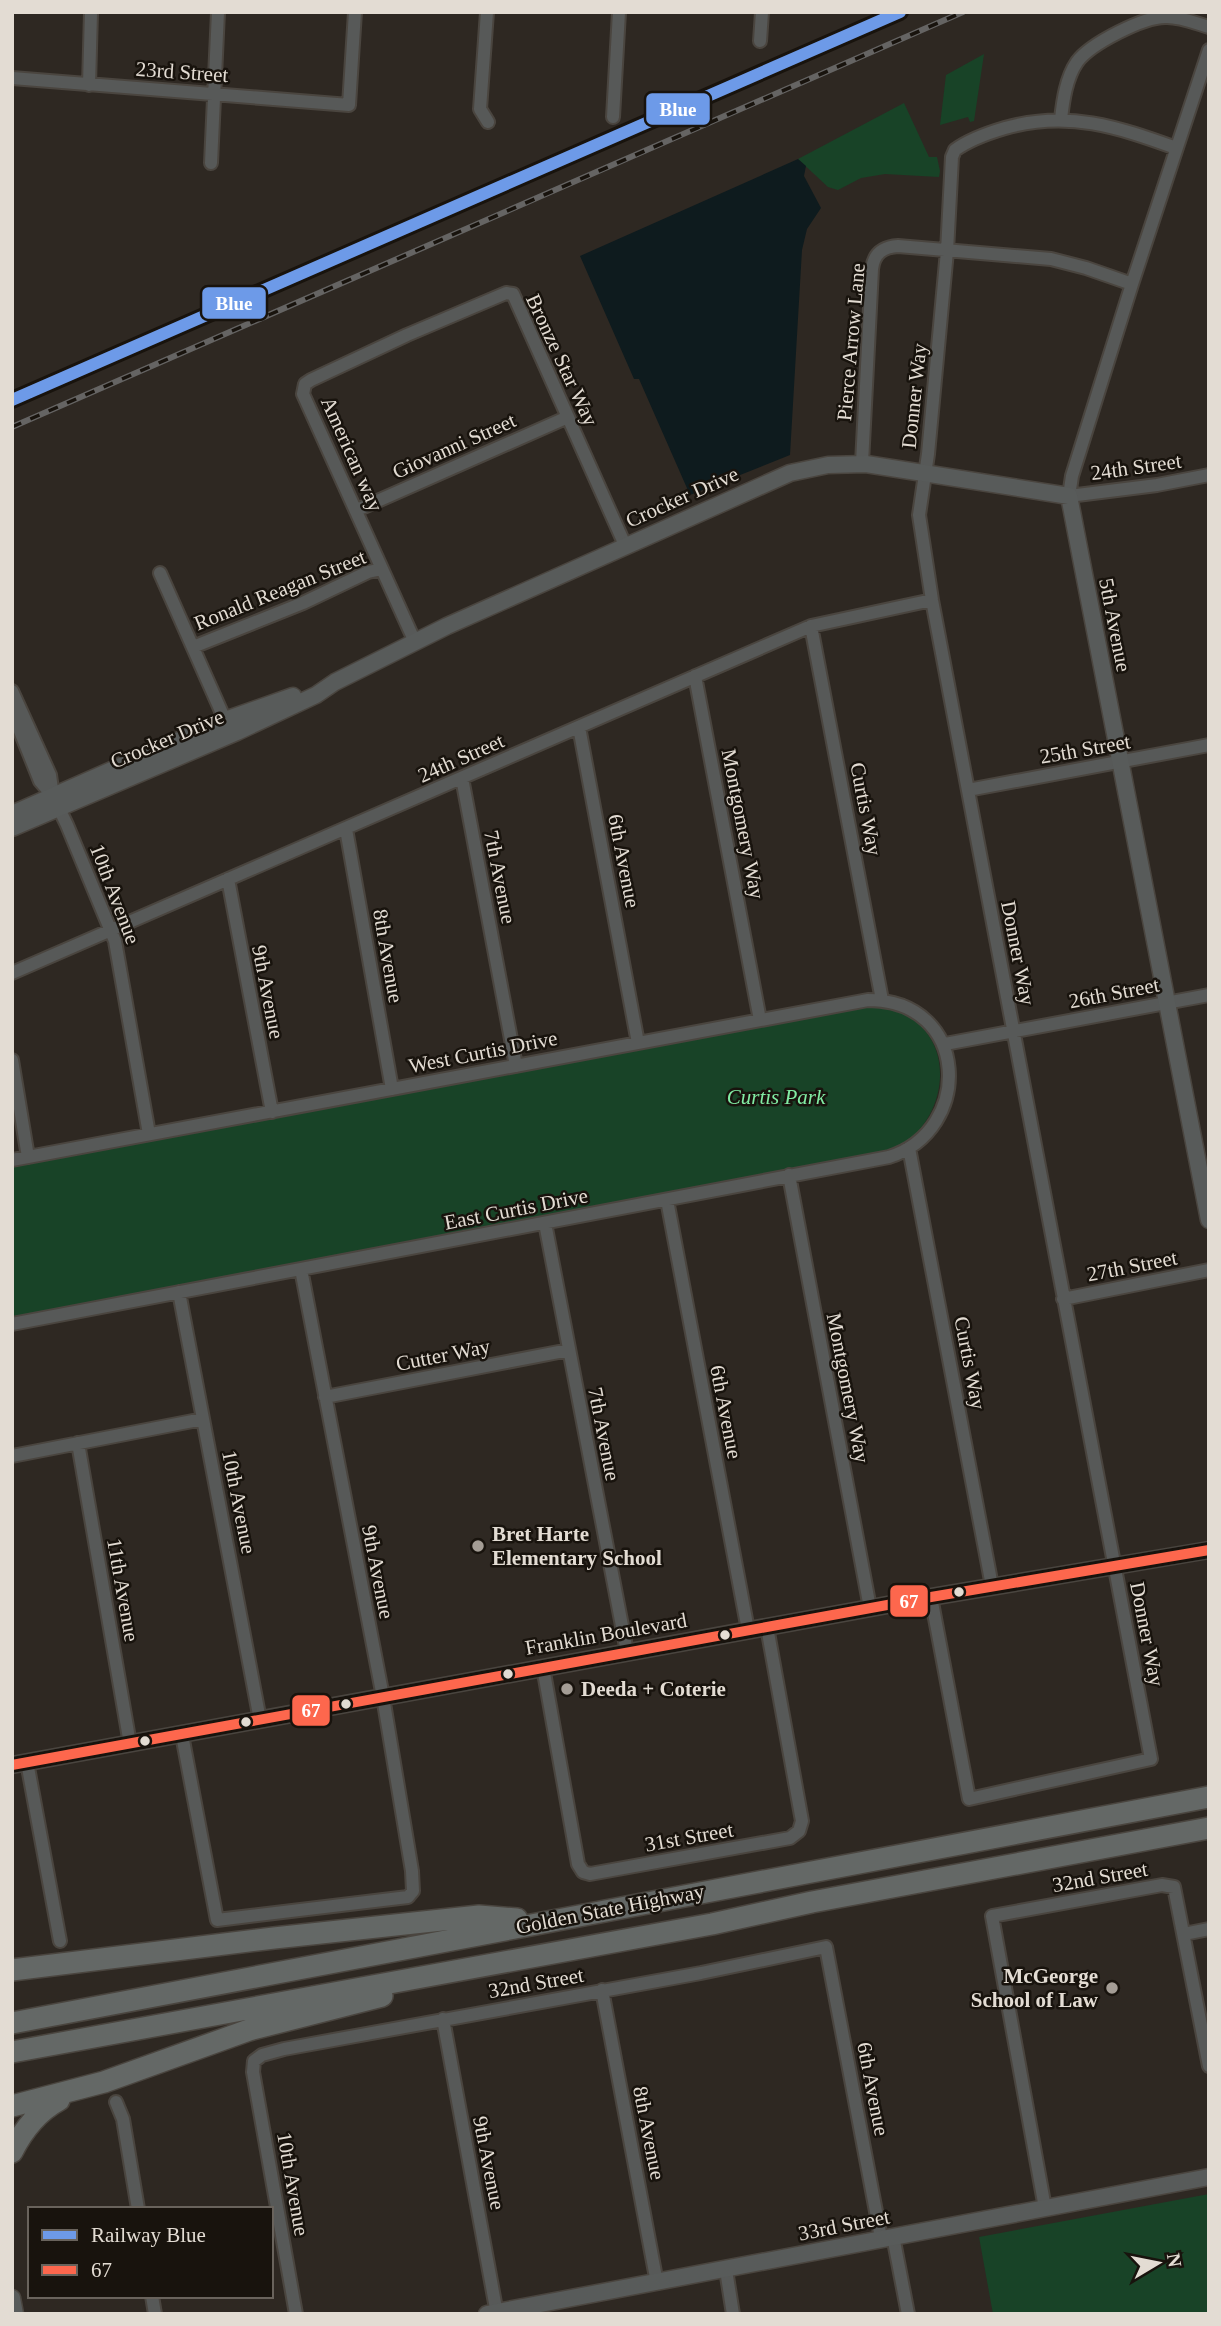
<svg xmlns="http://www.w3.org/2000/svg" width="1221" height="2326" viewBox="0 0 1221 2326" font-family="Georgia,serif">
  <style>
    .green { fill: #184327 }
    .water { fill: #0e1b1e }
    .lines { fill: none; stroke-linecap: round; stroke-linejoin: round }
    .street-casing { stroke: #4a453f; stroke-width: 16 }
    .secondary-casing { stroke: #4a453f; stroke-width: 19 }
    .highway-casing { stroke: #4a453f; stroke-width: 24 }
    .street { stroke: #575958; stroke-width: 12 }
    .secondary { stroke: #585b5a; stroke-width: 16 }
    .highway { stroke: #646866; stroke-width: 21 }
    .rail-casing { stroke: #656463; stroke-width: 6 }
    .rail { stroke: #18130d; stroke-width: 3.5; stroke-dasharray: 10; stroke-linecap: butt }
    .bus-1-casing { stroke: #18130d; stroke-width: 16 }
    .bus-1 { stroke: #fd674d; stroke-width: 10 }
    .rail-1-casing { stroke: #18130d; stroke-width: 18 }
    .rail-1 { stroke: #6d9ae8; stroke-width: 12 }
    .poi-dot { fill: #a49d95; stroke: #18130d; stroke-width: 2.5 }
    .bus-dot { fill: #e3dcd3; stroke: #18130d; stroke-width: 2.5 }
    .labels { text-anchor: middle; stroke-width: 5; stroke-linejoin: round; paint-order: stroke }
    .street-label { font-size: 21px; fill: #e3dcd3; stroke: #18130d }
    .park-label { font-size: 21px; font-style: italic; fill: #82eda4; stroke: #18130d }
    .poi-label { font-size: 21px; font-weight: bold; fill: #e3dcd3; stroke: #18130d; text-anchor: start }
    .line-badge { stroke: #18130d; stroke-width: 2.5 }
    .badge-label { font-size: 19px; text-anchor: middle; font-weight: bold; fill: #fff }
  </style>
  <rect width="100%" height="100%" fill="#2e2822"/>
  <path class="green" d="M984,54L974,121L970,122L968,117L940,125L946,75Z
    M904,103L929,157H937L940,171L939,177L885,174L861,178L838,190L828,187L798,159Z
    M859,1004C879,1007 898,1008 915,1021C954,1051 944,1112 909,1140C902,1145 893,1148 885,1152L12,1318V1165Z
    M1209,2194V2314H993L979,2237Z"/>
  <path class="water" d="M798,159L806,166L804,176L821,208L807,229L802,250L790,455L690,495L639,379H634L580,256Z"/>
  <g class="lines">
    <g class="street-casing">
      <path id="street" d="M487,12L480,109L488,122
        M760,41L762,12
        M1209,50L1132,284L1072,476L1069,496L1157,485L1209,475
        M12,78L349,105L355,12
        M89,85L91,12
        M613,117L619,12
        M1061,119C1063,101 1066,78 1077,62C1090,44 1144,16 1167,17C1181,17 1195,23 1209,27
        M211,163L218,12
        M862,463L872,269C874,253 883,247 898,246L1051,259L1086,268L1132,284
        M357,510L568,417
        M160,573L225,720
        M811,626L882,1000
        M415,642L303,394L305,384L311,380L407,335L506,293L513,294L625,545
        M193,647L303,603L368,572L382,569
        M695,676L760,1020
        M12,691L50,775L53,796
        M12,711L40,781L53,796L67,825L115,941L149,1134
        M579,727L638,1043
        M462,778L516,1066
        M968,790L1209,745
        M346,829L392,1089
        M228,879L272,1112
        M12,973L811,626L932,600
        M945,1044L1209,995
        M12,1060L28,1157
        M909,1148L992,1586
        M12,1160L868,1000C970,1000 974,1130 889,1157L12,1324
        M789,1175L870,1608
        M667,1200L748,1630
        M545,1223L627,1652
        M179,1292L260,1720
        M1063,1299L1209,1270
        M325,1397L569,1350
        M78,1443L130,1744
        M12,1456L203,1419
        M931,1597L969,1799L1151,1759L932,600L919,515L928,454L947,251L952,157L955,150C970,139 988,133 1005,128C1068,110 1118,127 1176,148
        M543,1667L578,1864L583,1872L590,1874L790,1838L799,1831L802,1821L767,1627
        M182,1735L217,1920L408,1897L413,1891L412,1871L383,1697L301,1269
        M27,1762L60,1941
        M1184,1934L1209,1929
        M602,1990L657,2283
        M443,2019L497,2314
        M116,2102L123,2119L138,2209
        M1045,2208L992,1916L1162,1885L1174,1887L1209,2066
        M893,2236L908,2314
        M726,2270L733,2314
        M152,2296L155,2314
        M296,2314L253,2072L254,2061L262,2055L284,2049L701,1973L826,1947L881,2238"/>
    </g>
    <g class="secondary-casing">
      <path id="secondary" d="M12,814L225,720L293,696
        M12,828L237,732L316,695L335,682L447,626L790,473L828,465L866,464L1069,496L1209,1220
        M12,1765L931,1597L1209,1550
        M12,2298L15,2314
        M487,2314L1209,2177"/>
    </g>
    <g class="highway-casing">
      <path id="highway" d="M12,1970L274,1938L479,1916L517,1919
        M12,2023L1209,1797
        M12,2052L712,1924L812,1902L1209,1828
        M12,2106L104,2082L249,2030L382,1996
        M12,2152C23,2130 37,2112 59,2100"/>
    </g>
    <use href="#street" class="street"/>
    <use href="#secondary" class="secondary"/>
    <use href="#highway" class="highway"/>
    <g class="rail-casing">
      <path id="rail" d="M12,427L963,12"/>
    </g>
    <use href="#rail" class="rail"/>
    <g class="bus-1-casing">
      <path id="bus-1" d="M12,1765L931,1597L1209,1550"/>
    </g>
    <use href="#bus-1" class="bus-1"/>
    <g class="rail-1-casing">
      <path id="rail-1" d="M12,400L900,12"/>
    </g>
    <use href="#rail-1" class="rail-1"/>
  </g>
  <g class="poi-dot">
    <circle cx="478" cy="1546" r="7"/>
    <circle cx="567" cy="1689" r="7"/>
    <circle cx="1112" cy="1988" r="7"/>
  </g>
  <g class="bus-dot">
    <circle cx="959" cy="1592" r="6"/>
    <circle cx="725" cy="1635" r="6"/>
    <circle cx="508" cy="1674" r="6"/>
    <circle cx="346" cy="1704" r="6"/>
    <circle cx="246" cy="1722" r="6"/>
    <circle cx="145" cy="1741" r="6"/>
  </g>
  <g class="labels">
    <g class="street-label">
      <text transform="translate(182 72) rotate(4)" y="7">23rd Street</text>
      <text transform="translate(851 342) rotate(-85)" y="7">Pierce Arrow Lane</text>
      <text transform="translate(562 360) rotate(65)" y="7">Bronze Star Way</text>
      <text transform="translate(914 396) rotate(-84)" y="7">Donner Way</text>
      <text transform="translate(454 446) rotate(-24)" y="7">Giovanni Street</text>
      <text transform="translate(352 454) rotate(66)" y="7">American way</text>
      <text transform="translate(1136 467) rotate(-8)" y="7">24th Street</text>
      <text transform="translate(682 497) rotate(-24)" y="7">Crocker Drive</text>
      <text transform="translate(280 590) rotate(-22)" y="7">Ronald Reagan Street</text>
      <text transform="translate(1115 625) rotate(79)" y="7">5th Avenue</text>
      <text transform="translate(167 739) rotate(-23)" y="7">Crocker Drive</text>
      <text transform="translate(1085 749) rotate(-10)" y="7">25th Street</text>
      <text transform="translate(461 758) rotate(-24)" y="7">24th Street</text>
      <text transform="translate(866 809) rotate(79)" y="7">Curtis Way</text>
      <text transform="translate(743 824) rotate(79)" y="7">Montgomery Way</text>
      <text transform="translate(624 861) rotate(79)" y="7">6th Avenue</text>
      <text transform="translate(500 877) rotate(79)" y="7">7th Avenue</text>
      <text transform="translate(115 894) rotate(69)" y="7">10th Avenue</text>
      <text transform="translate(1018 953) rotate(79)" y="7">Donner Way</text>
      <text transform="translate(388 956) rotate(80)" y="7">8th Avenue</text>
      <text transform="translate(268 992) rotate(79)" y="7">9th Avenue</text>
      <text transform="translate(1114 993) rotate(-11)" y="7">26th Street</text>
      <text transform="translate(483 1052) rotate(-11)" y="7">West Curtis Drive</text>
      <text transform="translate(516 1209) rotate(-11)" y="7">East Curtis Drive</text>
      <text transform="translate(1132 1266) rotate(-11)" y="7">27th Street</text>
      <text transform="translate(443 1355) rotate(-11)" y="7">Cutter Way</text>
      <text transform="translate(970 1363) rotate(79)" y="7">Curtis Way</text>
      <text transform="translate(848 1388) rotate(79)" y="7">Montgomery Way</text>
      <text transform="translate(726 1412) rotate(79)" y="7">6th Avenue</text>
      <text transform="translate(604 1434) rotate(79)" y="7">7th Avenue</text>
      <text transform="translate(239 1502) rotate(79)" y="7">10th Avenue</text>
      <text transform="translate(378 1572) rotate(79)" y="7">9th Avenue</text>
      <text transform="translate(123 1590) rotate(80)" y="7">11th Avenue</text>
      <text transform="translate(606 1634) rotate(-10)" y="7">Franklin Boulevard</text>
      <text transform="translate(1147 1634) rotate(79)" y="7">Donner Way</text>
      <text transform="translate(689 1837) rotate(-10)" y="7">31st Street</text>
      <text transform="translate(1100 1877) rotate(-10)" y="7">32nd Street</text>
      <text transform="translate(610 1909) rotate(-11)" y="7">Golden State Highway</text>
      <text transform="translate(536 1983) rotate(-10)" y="7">32nd Street</text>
      <text transform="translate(873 2089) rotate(79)" y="7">6th Avenue</text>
      <text transform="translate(649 2133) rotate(79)" y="7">8th Avenue</text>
      <text transform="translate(489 2163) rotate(79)" y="7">9th Avenue</text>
      <text transform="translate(293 2184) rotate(80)" y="7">10th Avenue</text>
      <text transform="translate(844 2225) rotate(-11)" y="7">33rd Street</text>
    </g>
    <g class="park-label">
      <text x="776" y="1104">Curtis Park</text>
    </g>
    <g class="poi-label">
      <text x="492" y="1541">Bret Harte<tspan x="492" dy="24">Elementary School</tspan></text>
      <text x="581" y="1696">Deeda + Coterie</text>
      <text x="1098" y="1983" text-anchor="end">McGeorge<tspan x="1098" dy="24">School of Law</tspan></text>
    </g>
  </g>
  <g class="line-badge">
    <rect x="645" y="92" width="66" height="34" rx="7" fill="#6d9ae8"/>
    <rect x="201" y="286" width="66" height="34" rx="7" fill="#6d9ae8"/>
    <rect x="889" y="1584" width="40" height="34" rx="7" fill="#fd674d"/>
    <rect x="291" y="1694" width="40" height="33" rx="7" fill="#fd674d"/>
  </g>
  <g class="badge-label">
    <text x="678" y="116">Blue</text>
    <text x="234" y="310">Blue</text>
    <text x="909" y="1608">67</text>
    <text x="311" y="1717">67</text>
  </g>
  <rect width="1221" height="2326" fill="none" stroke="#e3dcd3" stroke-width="28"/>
  <rect x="28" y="2207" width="245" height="91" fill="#18130d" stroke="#69635c" stroke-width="2"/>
  <rect x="42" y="2230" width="35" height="10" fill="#6d9ae8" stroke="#69635c" stroke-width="2"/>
  <text x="91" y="2242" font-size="21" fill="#e3dcd3">Railway Blue</text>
  <rect x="42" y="2265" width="35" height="10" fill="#fd674d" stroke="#69635c" stroke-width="2"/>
  <text x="91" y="2277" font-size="21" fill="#e3dcd3">67</text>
  <g transform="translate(1158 2263) rotate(80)" stroke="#18130d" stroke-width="5" paint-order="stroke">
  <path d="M0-5L12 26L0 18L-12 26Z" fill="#e3dcd3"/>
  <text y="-10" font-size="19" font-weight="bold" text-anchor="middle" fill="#e3dcd3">N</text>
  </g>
</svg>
